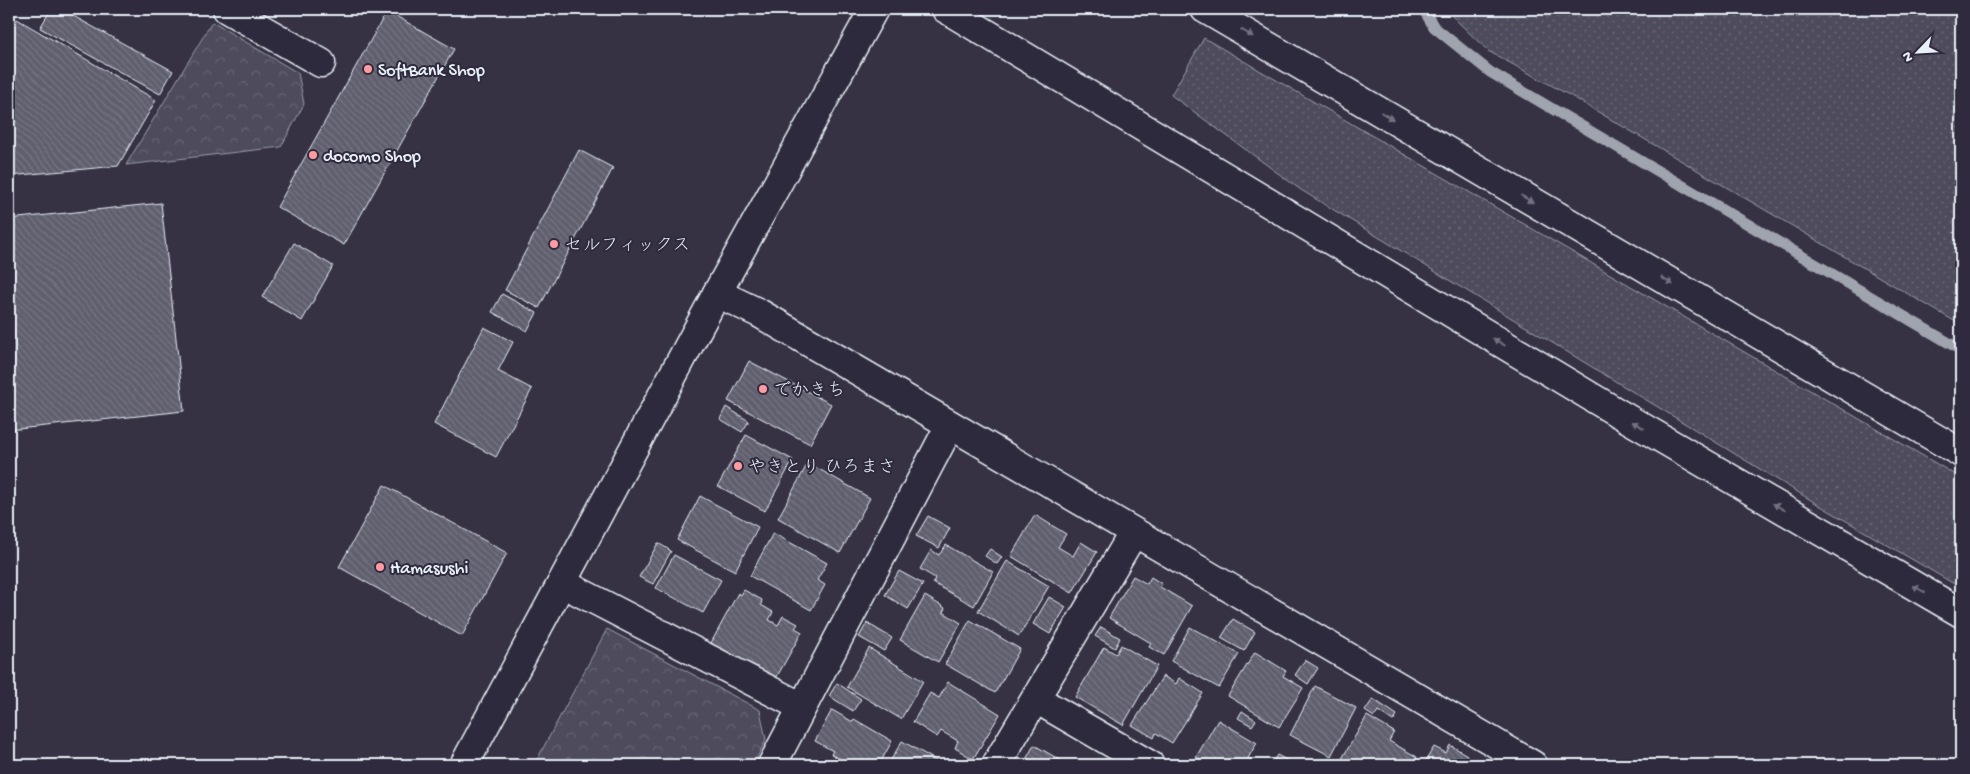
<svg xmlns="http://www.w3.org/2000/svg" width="1970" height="774" viewBox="0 0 1970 774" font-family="'Gochi Hand','Klee One',sans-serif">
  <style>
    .grass { fill: url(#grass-dots); stroke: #9a9eaa }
    .forest { fill: url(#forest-crowns); stroke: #9a9eaa }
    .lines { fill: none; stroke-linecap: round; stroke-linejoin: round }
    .stream { stroke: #a0a4af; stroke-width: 11 }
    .building { fill: url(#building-back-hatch); stroke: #e8f1f8 }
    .street-casing { stroke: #e8f1f8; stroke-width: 31 }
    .secondary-casing { stroke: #e8f1f8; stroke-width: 31 }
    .street { stroke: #2f2a3d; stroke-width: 28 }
    .secondary { stroke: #2f2a3d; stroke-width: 28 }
    .oneway { fill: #70707e }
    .poi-dot { fill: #ff9aa2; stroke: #2f2a3d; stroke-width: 2 }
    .labels { text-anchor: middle; stroke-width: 4; stroke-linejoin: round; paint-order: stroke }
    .poi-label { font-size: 18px; fill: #e8f1f8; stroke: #2f2a3d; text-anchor: start }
  </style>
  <defs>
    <pattern id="grass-dots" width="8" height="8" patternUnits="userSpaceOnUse" patternTransform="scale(1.25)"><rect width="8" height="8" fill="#4d4b5c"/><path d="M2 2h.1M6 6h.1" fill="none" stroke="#676574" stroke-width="1.8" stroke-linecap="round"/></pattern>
    <pattern id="forest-crowns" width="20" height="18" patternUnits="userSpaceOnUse" patternTransform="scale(1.25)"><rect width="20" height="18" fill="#4d4b5c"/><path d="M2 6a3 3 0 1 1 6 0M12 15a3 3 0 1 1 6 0" fill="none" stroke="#676574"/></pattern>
    <pattern id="building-back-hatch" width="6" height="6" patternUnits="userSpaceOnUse" patternTransform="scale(1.25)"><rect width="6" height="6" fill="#605e6e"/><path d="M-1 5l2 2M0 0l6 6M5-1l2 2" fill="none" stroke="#777683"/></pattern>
  </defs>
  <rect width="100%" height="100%" fill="#363244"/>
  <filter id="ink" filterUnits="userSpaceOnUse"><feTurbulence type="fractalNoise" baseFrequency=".02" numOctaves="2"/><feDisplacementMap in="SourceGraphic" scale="10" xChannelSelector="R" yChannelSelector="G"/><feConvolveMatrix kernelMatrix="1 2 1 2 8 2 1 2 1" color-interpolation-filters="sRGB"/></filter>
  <g filter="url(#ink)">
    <path class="grass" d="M1448,9H1961V325L1571,96L1488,51L1453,17Z
      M1204,38L1961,478V588L1814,502L1301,190L1171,95Z"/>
    <path class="forest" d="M212,22L298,73L304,104L281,147L126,165Z
      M607,629L760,710L766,740L753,765H534Z"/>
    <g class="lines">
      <path class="stream" d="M1423,9L1434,27L1490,72L1961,350"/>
    </g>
    <path class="building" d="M51,9H68L66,12L173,71L160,94L40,28Z
      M387,11L454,49L344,245L277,207Z
      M17,19L156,100L118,166L9,176V33Z
      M579,150L613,168L539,308L505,290Z
      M161,203L184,411L9,430V219Z
      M294,243L333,266L302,321L262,297Z
      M502,294L537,313L527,331L492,312Z
      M484,327L513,342L498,371L532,389L496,457L434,424Z
      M749,361L831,404L810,444L728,401Z
      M726,407L749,421L742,432L720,419Z
      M746,435L793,460L765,511L718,486Z
      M808,463L870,498L840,553L778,518Z
      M384,485L507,553L462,636L339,567Z
      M700,496L758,527L735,571L677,540Z
      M1035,515L1066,534L1058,547L1073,556L1081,542L1097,552L1072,593L1011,556Z
      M928,516L950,528L939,548L916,536Z
      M773,533L827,563L817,580L825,585L811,610L750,576Z
      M658,543L671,551L653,584L639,577Z
      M946,545L993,572L974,606L933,583L935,578L920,569L931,550L939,555Z
      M990,549L1002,557L997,564L985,556Z
      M674,555L721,580L703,613L656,588Z
      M1007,561L1049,586L1019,636L978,611Z
      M899,571L923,584L908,609L885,595Z
      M1133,576L1147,584L1151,577L1162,584L1160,587L1192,606L1164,655L1149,647L1151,643L1109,618Z
      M744,590L762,600L761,605L773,612L769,620L778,625L783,616L798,624L795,628L802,632L775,680L711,643L738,593L741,595Z
      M925,596L945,608L943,612L961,623L938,662L900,640Z
      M1049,597L1066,607L1050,634L1033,624Z
      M1233,619L1255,632L1244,651L1221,638Z
      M970,620L1020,649L995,693L945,664Z
      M867,623L892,638L884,651L859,637Z
      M1101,627L1120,638L1115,648L1095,636Z
      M1190,627L1239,654L1219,688L1171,661Z
      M1121,645L1157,666L1123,725L1075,697L1104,647L1116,654Z
      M869,648L923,681L901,719L847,687Z
      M1255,652L1286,671L1283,676L1303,688L1279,727L1228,696Z
      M1305,660L1318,668L1308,684L1295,675Z
      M1163,676L1176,684L1179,678L1203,693L1172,743L1156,733L1154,738L1132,725Z
      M948,682L1000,714L973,759L955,748L958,741L941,731L937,737L913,722L930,693L939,698Z
      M837,683L861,699L853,711L829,696Z
      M1315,686L1356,708L1331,756L1290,735Z
      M1373,699L1397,715L1393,721L1378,711L1374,717L1365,711Z
      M832,710L853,722L854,719L892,741L879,765H851L831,754L833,751L815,741Z
      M1242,711L1256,720L1252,726L1238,718Z
      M1367,716L1394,732L1389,741L1417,757L1412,765H1347L1340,762Z
      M1218,720L1257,743L1248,758L1252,760L1248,765H1210L1196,757Z
      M902,741L944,765H888Z
      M1034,745L1069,765H1023Z
      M1450,745L1467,755L1466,758L1479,765H1423L1434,747L1446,753Z
      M1277,755L1296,765H1271Z"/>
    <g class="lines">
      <g class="street-casing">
        <path id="street" d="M227,9L321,63
          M717,293L759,313L1533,765
          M562,583L802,707
          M1036,699L1150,765
          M772,765L950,425
          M996,765L1134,532"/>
      </g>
      <g class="secondary-casing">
        <path id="secondary" d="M946,9L1618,413L1961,613
          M1205,9L1961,453
          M464,765L717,293L874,9"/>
      </g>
      <use href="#street" class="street"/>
      <use href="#secondary" class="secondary"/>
    </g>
    <defs><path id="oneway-solid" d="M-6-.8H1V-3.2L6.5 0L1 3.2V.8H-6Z" transform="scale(1.25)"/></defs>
    <g class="oneway">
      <use href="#oneway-solid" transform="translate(1247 33) rotate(31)"/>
      <use href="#oneway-solid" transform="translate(1387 116) rotate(31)"/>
      <use href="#oneway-solid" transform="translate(1527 199) rotate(31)"/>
      <use href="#oneway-solid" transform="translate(1667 281) rotate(31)"/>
      <use href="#oneway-solid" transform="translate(1499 342) rotate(-149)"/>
      <use href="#oneway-solid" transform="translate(1638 425) rotate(-150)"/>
      <use href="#oneway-solid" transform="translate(1779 507) rotate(-150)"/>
      <use href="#oneway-solid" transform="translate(1919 589) rotate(-150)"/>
    </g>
  </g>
  <g class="poi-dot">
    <circle cx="368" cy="69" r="5"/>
    <circle cx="313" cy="155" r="5"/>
    <circle cx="554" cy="244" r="5"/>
    <circle cx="763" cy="389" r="5"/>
    <circle cx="738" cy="466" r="5"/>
    <circle cx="380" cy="567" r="5"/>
  </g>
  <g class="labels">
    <g class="poi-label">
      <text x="378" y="75">SoftBank Shop</text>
      <text x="323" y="161">docomo Shop</text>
      <text x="564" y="250">セルフィックス</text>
      <text x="773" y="395">でかきち</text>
      <text x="748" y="472">やきとり ひろまさ</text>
      <text x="390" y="573">Hamasushi</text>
    </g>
  </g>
  <rect width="1970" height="774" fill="none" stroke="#2f2a3d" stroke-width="30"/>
  <rect x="15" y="15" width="1940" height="744" fill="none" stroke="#e8f1f8" stroke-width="2" filter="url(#ink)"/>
  <g transform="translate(1918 52) rotate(245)" stroke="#2f2a3d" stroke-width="4" paint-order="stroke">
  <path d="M0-4L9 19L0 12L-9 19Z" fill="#e8f1f8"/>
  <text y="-8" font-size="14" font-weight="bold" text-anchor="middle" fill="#e8f1f8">N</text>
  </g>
</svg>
